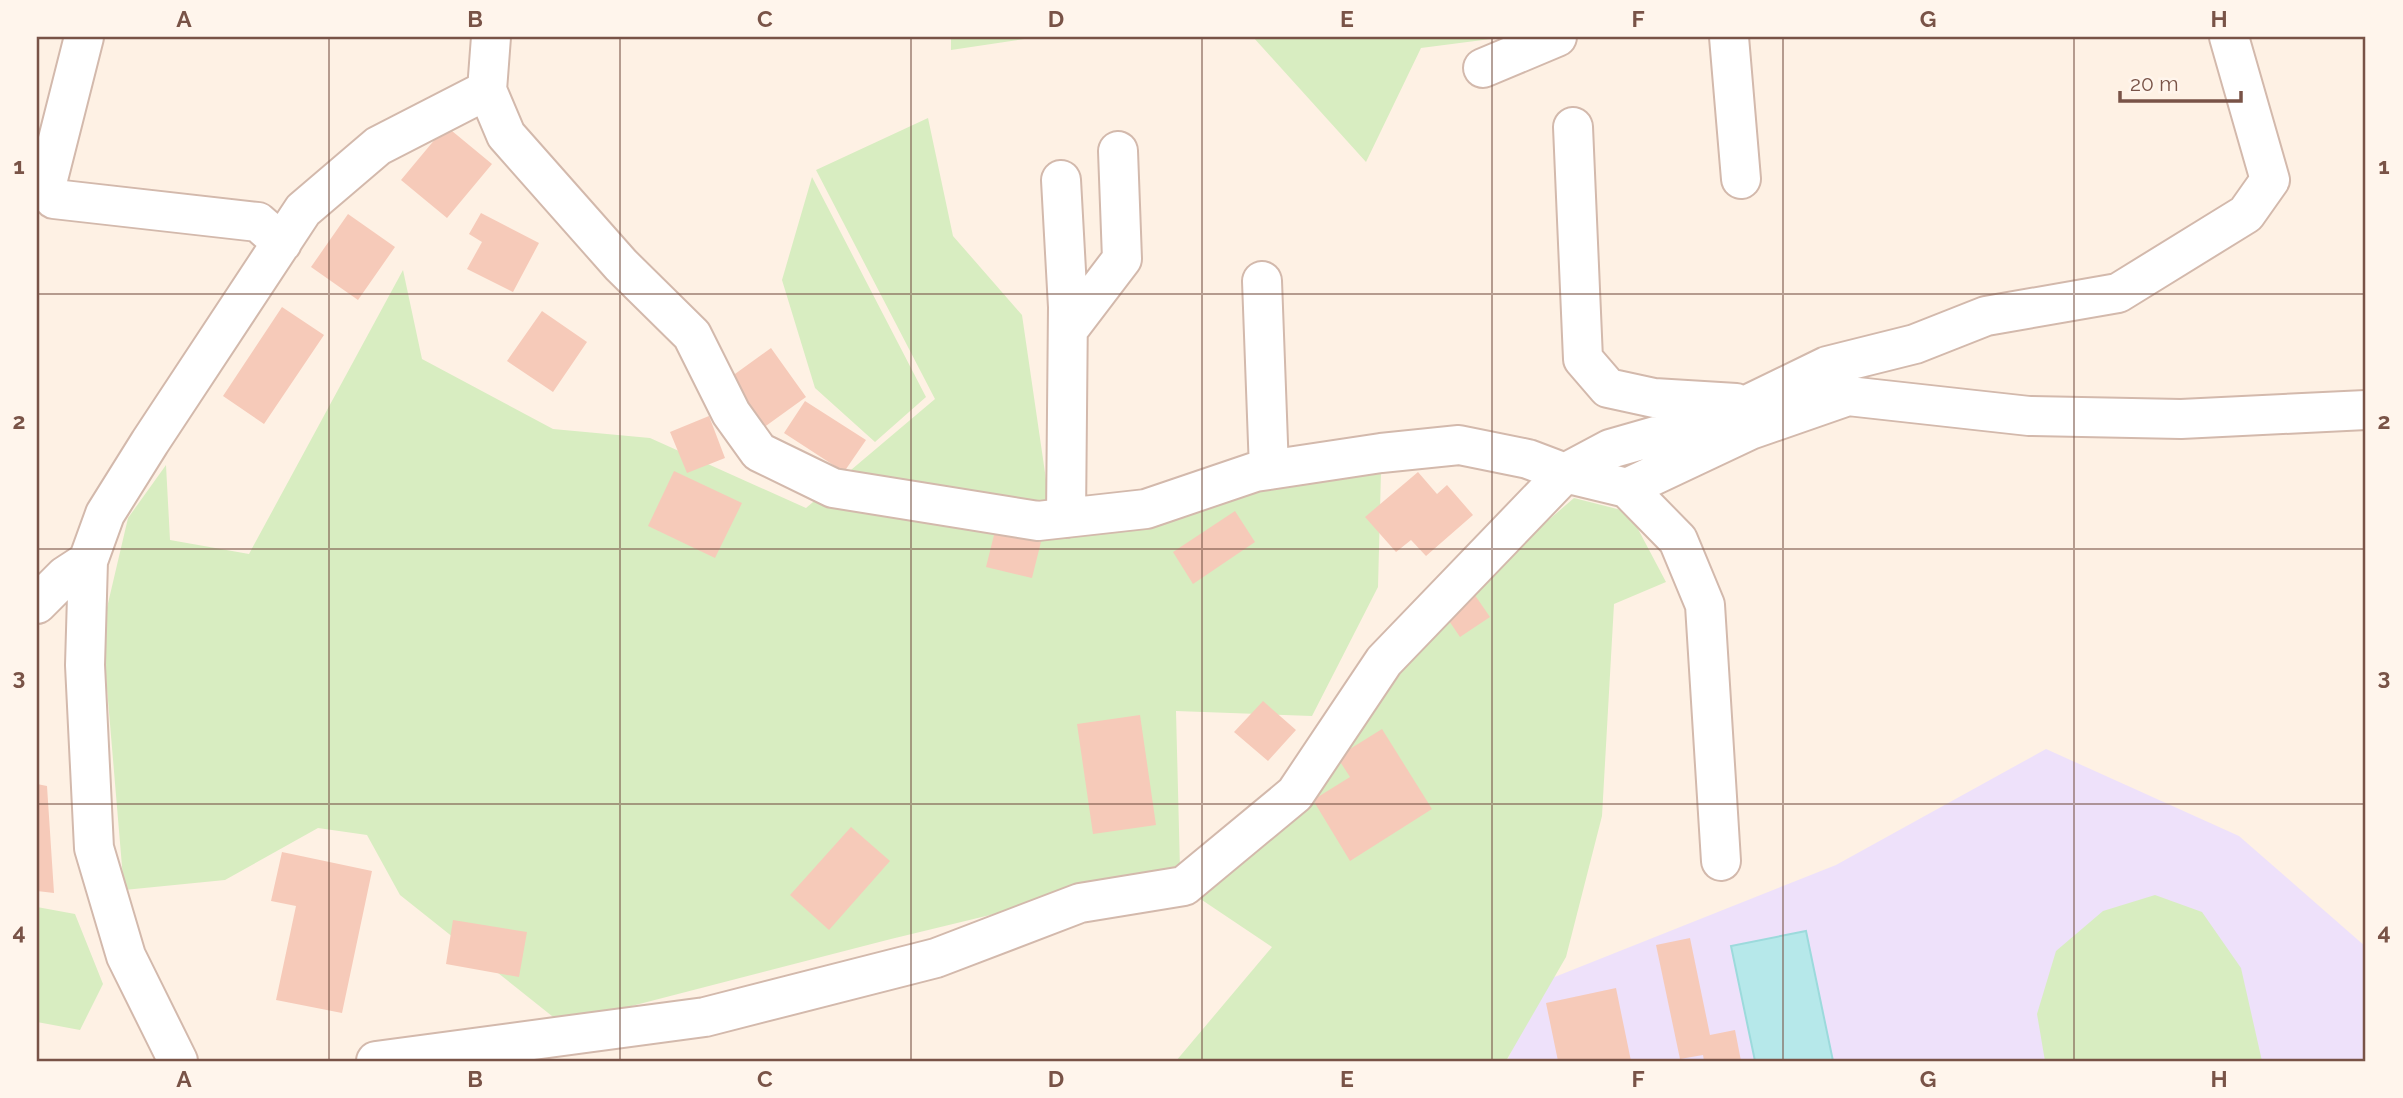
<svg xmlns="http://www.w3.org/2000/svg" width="2403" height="1098" viewBox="0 0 2403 1098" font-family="Raleway,sans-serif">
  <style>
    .education { fill: #eee1fa }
    .green { fill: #d8edc1 }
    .water { fill: #b6e8ea; stroke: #9cdadc; stroke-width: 2 }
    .building { fill: #f6cab9 }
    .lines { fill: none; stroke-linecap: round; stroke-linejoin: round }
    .street-casing { stroke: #d3b9ac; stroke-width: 42 }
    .street { stroke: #fff; stroke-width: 38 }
    .grid { fill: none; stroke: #795347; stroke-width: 2; stroke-opacity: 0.55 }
    .neatline { fill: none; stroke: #795347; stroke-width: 2.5 }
    .grid-label { font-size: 23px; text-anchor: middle; font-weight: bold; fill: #795347 }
  </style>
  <rect width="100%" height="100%" fill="#fef1e4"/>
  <path class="education" d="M2046,749L2239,836L2366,947V1061H1507L1542,982L1836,865Z"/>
  <path class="green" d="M951,37H1038L951,50Z
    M1253,37H1506L1421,48L1366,162Z
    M928,118L953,236L1022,315L1049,500L1273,483L1381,472L1378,587L1312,716L1176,711L1180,869L891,939L562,1024L400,895L367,835L318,828L225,880L124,890L102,629L128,518L166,465L170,540L249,554L403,270L422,359L553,429L650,438L806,508L935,399L816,170Z
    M812,177L926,397L875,442L815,388L782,280Z
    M1574,498L1629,512L1666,582L1614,604L1602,816L1566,957L1506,1061H1176L1272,947L1199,898L1402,665L1507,556Z
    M2155,895L2202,912L2241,968L2262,1061H2045L2037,1014L2056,951L2103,911Z
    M37,907L75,914L103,984L80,1030L37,1022Z"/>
  <path class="water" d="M1806,931L1833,1061H1755L1731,946Z"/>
  <path class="building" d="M446,126L492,164L447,218L401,180Z
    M481,213L539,243L513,292L467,269L482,242L469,234Z
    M348,214L395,247L358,300L311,267Z
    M282,307L324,335L264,424L223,396Z
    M542,311L587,342L553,392L507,361Z
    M771,348L806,397L763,428L728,379Z
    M805,401L866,440L844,472L784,433Z
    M709,416L725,458L687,473L670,432Z
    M674,471L742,503L715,558L648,526Z
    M1418,472L1437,494L1447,485L1473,515L1426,556L1411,540L1396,552L1365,517Z
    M1235,511L1255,542L1193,584L1173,552Z
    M995,531L1041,542L1032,578L986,567Z
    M1470,588L1490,617L1460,637L1441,609Z
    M1263,701L1296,730L1268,761L1234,732Z
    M1140,715L1156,825L1093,834L1077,724Z
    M1382,729L1432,809L1350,861L1313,800L1350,777L1337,757Z
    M37,784L47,786L54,893L37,891Z
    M851,827L890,861L829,930L790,895Z
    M282,852L372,871L342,1013L276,1000L296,906L271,901Z
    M453,920L527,932L519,977L446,964Z
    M1690,938L1710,1035L1735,1030L1741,1061H1704L1703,1055L1680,1059L1656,945Z
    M1616,988L1631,1061H1558L1546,1003Z"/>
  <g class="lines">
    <g class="street-casing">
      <path id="street" d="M84,37L47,183L54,199L258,222L282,243
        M491,37L487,90L506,135L621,265L692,335L731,413L759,452L833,488L1038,521L1146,509L1255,472L1381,453L1459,445L1528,459L1565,473L1627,488L1678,540L1705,605L1721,861
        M1729,37L1741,179
        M1483,68L1557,37
        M1573,127L1583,359L1608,388L1654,398L1736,403
        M1061,180L1068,307L1066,518
        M1262,281L1269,470
        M1068,330L1122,259L1118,151
        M1627,488L1750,430L1848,396L2029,416L2181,419L2366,410
        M37,604L65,576L88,561
        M178,1061L126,956L94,848L85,665L88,561L105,514L150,442L303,210L378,146L487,90
        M376,1061L705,1017L936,958L1080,903L1184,886L1295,794L1384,661L1565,473L1610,449L1722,417L1827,366L1915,344L1986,316L2118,293L2246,214L2270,180L2229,37"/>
    </g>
    <use href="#street" class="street"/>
  </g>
  <path class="grid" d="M329,37V1061M620,37V1061M911,37V1061M1202,37V1061M1492,37V1061M1783,37V1061M2074,37V1061M37,294H2366M37,549H2366M37,804H2366"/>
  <rect width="2403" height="1098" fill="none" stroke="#fff5ec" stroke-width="77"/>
  <path d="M2120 91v10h121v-10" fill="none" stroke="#795347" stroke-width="3.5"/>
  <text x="2130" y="91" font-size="21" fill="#795347" stroke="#fff5ec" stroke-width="5" paint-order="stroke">20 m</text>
  <rect x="38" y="38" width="2326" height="1022" class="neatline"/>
  <g class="grid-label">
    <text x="184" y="27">A</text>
    <text x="475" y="27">B</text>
    <text x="765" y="27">C</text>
    <text x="1056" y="27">D</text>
    <text x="1347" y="27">E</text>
    <text x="1638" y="27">F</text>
    <text x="1928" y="27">G</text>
    <text x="2219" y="27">H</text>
    <text x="19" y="174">1</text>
    <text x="2384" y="174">1</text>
    <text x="19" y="429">2</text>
    <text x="2384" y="429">2</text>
    <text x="19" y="685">3</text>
    <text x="2384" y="685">3</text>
    <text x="19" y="940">4</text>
    <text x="2384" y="940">4</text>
    <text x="184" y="1087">A</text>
    <text x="475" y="1087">B</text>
    <text x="765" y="1087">C</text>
    <text x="1056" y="1087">D</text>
    <text x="1347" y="1087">E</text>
    <text x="1638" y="1087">F</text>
    <text x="1928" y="1087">G</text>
    <text x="2219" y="1087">H</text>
  </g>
</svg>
